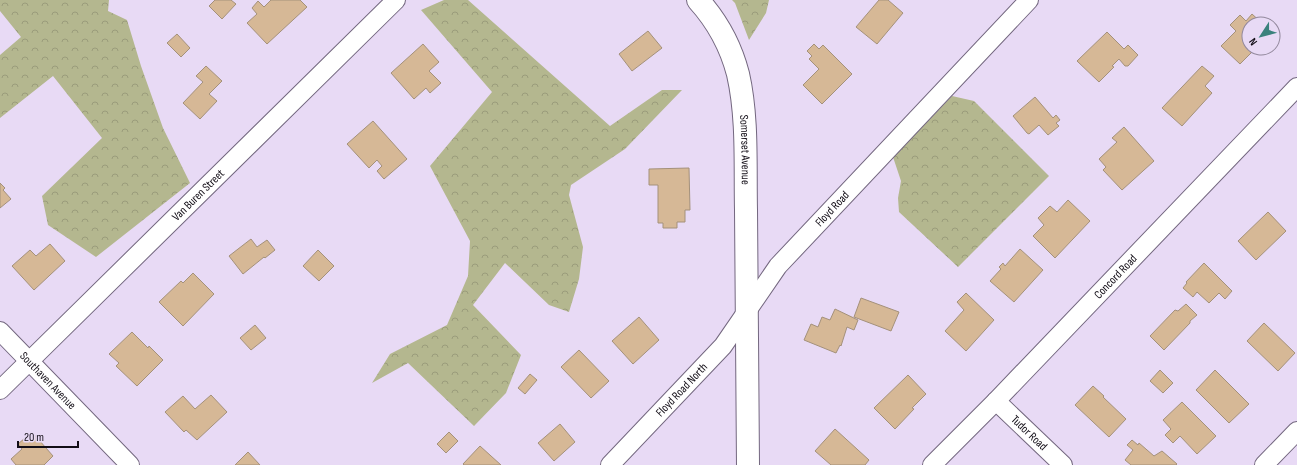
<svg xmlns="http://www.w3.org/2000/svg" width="1297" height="465" viewBox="0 0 1297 465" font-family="'Sofia Sans Condensed',sans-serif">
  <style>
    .forest { fill: url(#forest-crowns) }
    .building { fill: #d6b896; stroke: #a4917b }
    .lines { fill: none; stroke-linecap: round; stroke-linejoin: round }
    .minor-casing { stroke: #73677f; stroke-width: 20 }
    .tertiary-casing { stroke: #73677f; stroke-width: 24 }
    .minor { stroke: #fff; stroke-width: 18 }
    .tertiary { stroke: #fff; stroke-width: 22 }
    .labels { text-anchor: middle; stroke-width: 3.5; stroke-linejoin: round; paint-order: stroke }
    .street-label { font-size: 12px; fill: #120d16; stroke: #e8daf5 }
  </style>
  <defs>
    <pattern id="forest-crowns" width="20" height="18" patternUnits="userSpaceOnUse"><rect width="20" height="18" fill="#b4b78f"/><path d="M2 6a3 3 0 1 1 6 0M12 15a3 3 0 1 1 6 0" fill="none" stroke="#9a9c7b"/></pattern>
  </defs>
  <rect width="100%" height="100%" fill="#e8daf5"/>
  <path class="forest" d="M0,0H109L108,11L127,20L141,66L163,128L190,183L96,257L48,225L42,196L102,138L53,76L0,118V55L21,37L0,11Z
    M444,0H468L610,126L662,90H682L625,149L571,185L569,195L583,247L579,279L569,312L549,305L505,263L473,305L521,355L506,393L474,426L408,363L372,383L390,354L447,325L468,276L470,241L430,166L492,92L421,10Z
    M732,0H769L766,13L749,40L735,3Z
    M952,96L974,101L1049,176L958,267L899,212L898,198L901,181L893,157Z"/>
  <path class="building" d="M215,0H231L236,4L222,19L209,6Z
    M271,0H300L307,7L267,44L247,23L257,14L252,8L258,1L264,7Z
    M879,0H888L903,13L877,44L856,27Z
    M1252,14L1263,24H1249V48H1256L1240,64L1221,46L1236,31L1230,25L1240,15L1246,21Z
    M648,31L662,48L632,71L619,54Z
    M1107,32L1124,49L1128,45L1138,55L1128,66H1125L1119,59L1112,66L1114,67L1099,82L1077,61Z
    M177,34L190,48L181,57L167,43Z
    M423,44L439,62L429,71L441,83L430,93L426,88L414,99L391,73Z
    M814,44L819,49L823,45L852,74L822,104L803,85L819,69L809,59L812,56L807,51Z
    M206,66L222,81L209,94L217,101L200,119L183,103L203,82L196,76Z
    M1202,66L1214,76L1205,86L1212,93L1182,126L1162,108Z
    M1035,97L1053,118L1056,115L1060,120L1056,123L1059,126L1048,135L1039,125L1029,134L1027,133L1013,116Z
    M373,121L407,159L384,179L377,171L382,166L377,160L369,168L347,144Z
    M1124,127L1154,161L1122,190L1103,170L1106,167L1099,159L1117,142L1112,138Z
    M689,168L690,210H685V222H677V228H663V223H658V185H649V169Z
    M0,183L5,188L3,190L11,199L0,208Z
    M1068,200L1090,221L1055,258L1033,236L1044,225L1038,218L1050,206L1057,212Z
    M1268,212L1286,231L1256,260L1238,241Z
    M251,239L257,247L267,240L275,250L265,258L264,257L243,274L229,256Z
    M50,244L65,261L34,290L12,266L30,250L36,256Z
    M1020,249L1043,270L1014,302L990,281L1001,269L999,267L1003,263L1005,266Z
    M318,250L334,266L319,281L303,266Z
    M1204,263L1232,291L1225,299L1219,293L1209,303L1197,292L1193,297L1183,288L1187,283L1186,282Z
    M193,273L214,294L183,326L159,302L181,281L183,283Z
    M966,293L994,320L966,351L945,331L964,310L957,302Z
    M861,298L899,312L891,331L854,317Z
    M1186,304L1197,315L1190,321V323L1164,350L1150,336L1175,310L1178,311Z
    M835,309L858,320L854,330L847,327L841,346L840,345L836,353L804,340L811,324L818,327L822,317L830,320Z
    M639,317L659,340L633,364L612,341Z
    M1264,323L1295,353L1278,371L1247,341Z
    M255,325L266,338L251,350L240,338Z
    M132,332L148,348L149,346L163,360L137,386L116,366L119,363L109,354Z
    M579,350L609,381L591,398L561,367Z
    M1160,370L1173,383L1163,393L1150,381Z
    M1215,370L1249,404L1229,423L1196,390Z
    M530,374L537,380L525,394L518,388Z
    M908,375L926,394L912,408L914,409L895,429L874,408Z
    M1093,386L1104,396L1103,397L1126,419L1109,437L1075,405Z
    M211,395L227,412L197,440L186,430L184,432L165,412L183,396L195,409Z
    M1182,402L1216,436L1197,454L1180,436L1173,443L1165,435L1171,429L1163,420Z
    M560,424L575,442L554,461L538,443Z
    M835,429L869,460L865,465H831L815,451Z
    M32,432L53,456L44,465H16L11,459L22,449L18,444Z
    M449,432L458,441L446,453L437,444Z
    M1132,440L1138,445L1139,443L1154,456L1162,451L1177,464L1176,465H1131L1125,460L1133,450L1127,445Z
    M480,446L501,465H464L463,464Z
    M248,452L260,465H235Z"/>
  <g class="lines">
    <g class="minor-casing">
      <g id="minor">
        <path id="s1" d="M0,331L130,465"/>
        <path id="s2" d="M0,390L396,0"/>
        <path id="s3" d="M996,401L1063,465"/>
        <path id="s4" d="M610,465L723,346L778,266L1029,0"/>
        <path id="s5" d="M932,465L996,401L1297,87"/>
        <path d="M1264,465L1297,431"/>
      </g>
    </g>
    <g class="tertiary-casing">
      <g id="tertiary">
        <path id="s6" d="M698,0C717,21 731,47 738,74C748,118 745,166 746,210C747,295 747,380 748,465"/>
      </g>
    </g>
    <use href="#minor" class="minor"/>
    <use href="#tertiary" class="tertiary"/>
  </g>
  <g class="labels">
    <g class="street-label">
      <text dy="4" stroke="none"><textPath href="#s6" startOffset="161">Somerset Avenue</textPath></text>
      <text dy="4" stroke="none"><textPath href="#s2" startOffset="278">Van Buren Street</textPath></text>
      <text dy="4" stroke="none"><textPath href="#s4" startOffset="340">Floyd Road</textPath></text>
      <text dy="4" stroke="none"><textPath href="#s5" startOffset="263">Concord Road</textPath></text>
      <text dy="4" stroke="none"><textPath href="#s1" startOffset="69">Southaven Avenue</textPath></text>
      <text dy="4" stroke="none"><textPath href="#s4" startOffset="104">Floyd Road North</textPath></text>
      <text dy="4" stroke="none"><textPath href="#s3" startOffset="46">Tudor Road</textPath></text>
    </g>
  </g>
  <g transform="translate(1261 36) rotate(234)"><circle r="19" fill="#e8daf5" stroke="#92889c"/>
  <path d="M0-3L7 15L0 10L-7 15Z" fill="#3a817c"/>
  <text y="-6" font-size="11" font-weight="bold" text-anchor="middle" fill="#120d16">N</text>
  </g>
  <path d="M18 441v6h60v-6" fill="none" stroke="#120d16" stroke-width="2"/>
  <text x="24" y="441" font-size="12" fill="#120d16" stroke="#e8daf5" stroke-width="3" paint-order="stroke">20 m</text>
</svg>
